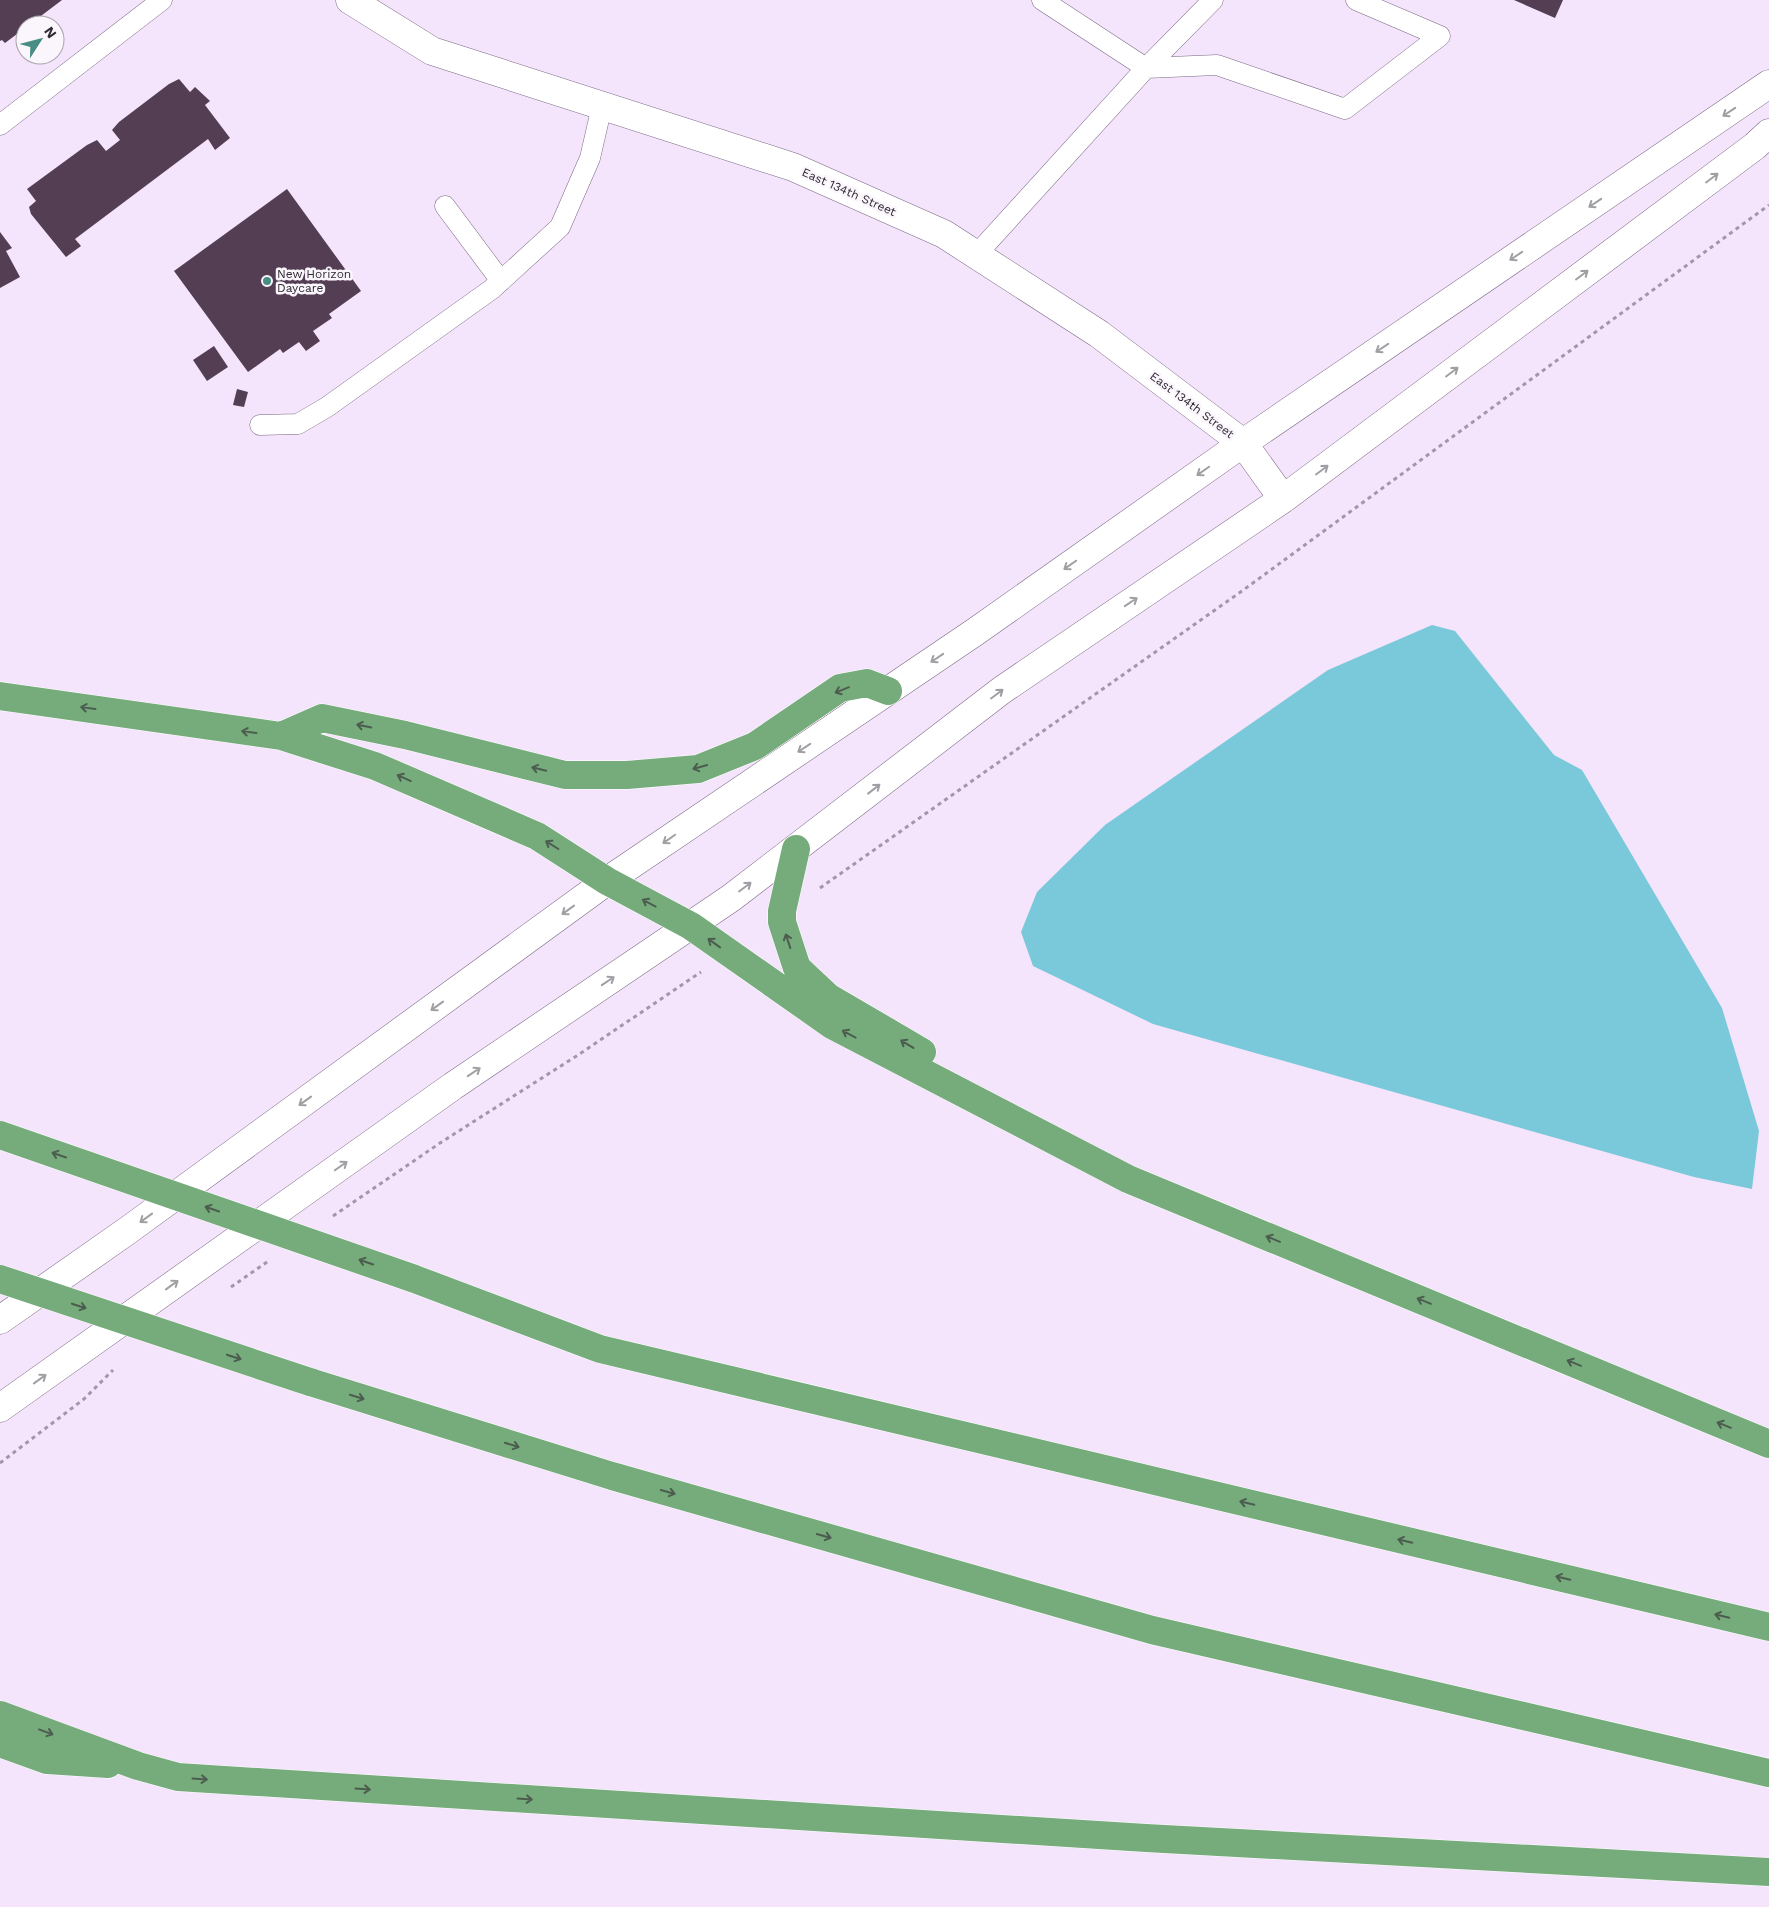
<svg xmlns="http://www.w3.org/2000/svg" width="1769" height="1907" viewBox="0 0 1769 1907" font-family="'Work Sans',sans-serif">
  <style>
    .water { fill: #7ac9da }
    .building { fill: #543e53 }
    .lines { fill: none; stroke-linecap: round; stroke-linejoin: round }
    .service-casing { stroke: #796882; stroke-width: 21 }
    .tertiary-casing { stroke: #796882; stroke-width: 29 }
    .motorway-casing { stroke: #fff; stroke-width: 29 }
    .path { stroke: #a296a8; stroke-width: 3; stroke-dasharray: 4 4; stroke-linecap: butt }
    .service { stroke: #fff; stroke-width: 20 }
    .tertiary { stroke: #fff; stroke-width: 28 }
    .motorway { stroke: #76ac7b; stroke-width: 28 }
    .motorway-bridge-casing { stroke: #fff; stroke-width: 29; stroke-linecap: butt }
    .motorway-bridge { stroke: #76ac7b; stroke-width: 28 }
    .oneway { stroke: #a29fa4 }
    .oneway2 { stroke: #4c5d50 }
    .poi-dot { fill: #488d83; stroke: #faf6fc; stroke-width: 2 }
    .labels { text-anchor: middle; stroke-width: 5; stroke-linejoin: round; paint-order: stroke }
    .street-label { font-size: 12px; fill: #302934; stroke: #faf6fc }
    .poi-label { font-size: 12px; fill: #302934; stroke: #faf6fc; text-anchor: start }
  </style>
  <rect width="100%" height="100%" fill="#f4e4fc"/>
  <path class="water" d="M1432,625L1455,631L1554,755L1582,770L1722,1008L1759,1131L1752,1189L1694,1177L1153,1024L1033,966L1021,932L1037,892L1105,825L1328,670Z"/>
  <path class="building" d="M0,0H62L29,25H25V28L5,43L2,40L0,41Z
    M1514,0H1563L1555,18Z
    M179,79L190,92L195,87L210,101L205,105L230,138L215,150L208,139L75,239L81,246L66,257L31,214L29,207L36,201L27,189L87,145L97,140L106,151L120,140L112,130L119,122L169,84Z
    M287,189L361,291L329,314L332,318L313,331L320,341L306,351L299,342L283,353L280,349L248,372L174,271Z
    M0,232L12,248L6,251L20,277L0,288Z
    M214,346L228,367L207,381L193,360Z
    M237,389L248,392L244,407L233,405Z"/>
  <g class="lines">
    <g class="service-casing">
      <path id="service" d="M1042,0L1146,68L1217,65L1345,109L1440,36L1356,0
        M0,125L162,0
        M445,206L501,281
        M976,255L1146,68L1213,0
        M260,425L298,424L327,407L492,289L560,227L590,158L602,106"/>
    </g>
    <g class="tertiary-casing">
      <path id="tertiary" d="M350,0L432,51L793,167L944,234L1099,334L1243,443L1283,499
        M0,1320L127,1231L607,881L975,632L1243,443L1769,84
        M0,1408L453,1086L731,898L1002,690L1283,499L1755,146L1769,133"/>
    </g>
    <g class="motorway-casing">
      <path id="motorway" d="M0,696L281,736L375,766L537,836L607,881L691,926L832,1025L1128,1179L1769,1444
        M281,736L322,718L405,735L565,775H627L698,769L755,746L840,688L867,683L888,691
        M796,849L782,911V922L797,968L828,997L922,1052
        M412,1278L600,1349L1769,1627
        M310,1382L612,1476L1152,1630L1769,1773
        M0,1715L138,1766L178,1777L1146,1838L1769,1872
        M0,1743L47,1760L108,1764"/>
    </g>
    <path class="path" d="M820,888L1242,591L1769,205
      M333,1216L440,1143L578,1055L701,972
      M231,1287L267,1262
      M0,1463L84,1399L113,1370"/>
    <use href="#service" class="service"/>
    <use href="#tertiary" class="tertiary"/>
    <use href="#motorway" class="motorway"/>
    <g class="motorway-bridge-casing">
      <path id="motorway-bridge" d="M0,1135L412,1278
        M0,1279L310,1382"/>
    </g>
    <use href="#motorway-bridge" class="motorway-bridge"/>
  </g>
  <defs><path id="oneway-shaft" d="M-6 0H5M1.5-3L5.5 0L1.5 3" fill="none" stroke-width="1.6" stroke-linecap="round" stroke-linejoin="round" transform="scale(1.25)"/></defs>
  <g class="oneway">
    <use href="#oneway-shaft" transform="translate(1729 112) rotate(146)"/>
    <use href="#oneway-shaft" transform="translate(1712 178) rotate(-37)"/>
    <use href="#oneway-shaft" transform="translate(1595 203) rotate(146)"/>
    <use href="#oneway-shaft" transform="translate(1516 256) rotate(146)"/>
    <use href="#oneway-shaft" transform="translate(1582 275) rotate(-37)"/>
    <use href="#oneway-shaft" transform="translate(1382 348) rotate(146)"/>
    <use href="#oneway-shaft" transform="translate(1452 372) rotate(-37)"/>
    <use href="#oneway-shaft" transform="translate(1322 470) rotate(-37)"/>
    <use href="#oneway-shaft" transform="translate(1203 471) rotate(145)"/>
    <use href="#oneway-shaft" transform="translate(1070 565) rotate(145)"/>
    <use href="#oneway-shaft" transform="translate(1131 602) rotate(-34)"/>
    <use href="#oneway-shaft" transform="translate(937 658) rotate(146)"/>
    <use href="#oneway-shaft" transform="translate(997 694) rotate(-37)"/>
    <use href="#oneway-shaft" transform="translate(804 748) rotate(146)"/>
    <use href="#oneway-shaft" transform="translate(874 789) rotate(-38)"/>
    <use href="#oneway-shaft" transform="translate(669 839) rotate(145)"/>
    <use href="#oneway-shaft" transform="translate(745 887) rotate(-37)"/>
    <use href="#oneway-shaft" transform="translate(568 910) rotate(144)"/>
    <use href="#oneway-shaft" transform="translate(608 981) rotate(-34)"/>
    <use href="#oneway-shaft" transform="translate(437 1006) rotate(144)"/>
    <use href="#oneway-shaft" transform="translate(474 1072) rotate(-34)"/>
    <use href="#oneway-shaft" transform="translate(305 1101) rotate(144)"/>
    <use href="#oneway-shaft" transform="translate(341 1166) rotate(-35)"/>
    <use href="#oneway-shaft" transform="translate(146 1218) rotate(144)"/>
    <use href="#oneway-shaft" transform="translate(172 1285) rotate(-36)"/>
    <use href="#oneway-shaft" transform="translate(40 1379) rotate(-36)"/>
  </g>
  <g class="oneway2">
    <use href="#oneway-shaft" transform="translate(842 690) rotate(158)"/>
    <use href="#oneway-shaft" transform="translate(88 708) rotate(-172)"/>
    <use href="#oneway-shaft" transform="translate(364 726) rotate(-169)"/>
    <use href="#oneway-shaft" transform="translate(249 732) rotate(-172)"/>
    <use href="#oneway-shaft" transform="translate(700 767) rotate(164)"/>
    <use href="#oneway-shaft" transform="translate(539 769) rotate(-166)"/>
    <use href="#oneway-shaft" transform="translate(404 778) rotate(-156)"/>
    <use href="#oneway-shaft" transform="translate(552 845) rotate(-148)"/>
    <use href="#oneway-shaft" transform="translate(649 903) rotate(-152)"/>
    <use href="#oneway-shaft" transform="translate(788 941) rotate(-108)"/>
    <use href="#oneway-shaft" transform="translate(714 943) rotate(-144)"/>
    <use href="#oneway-shaft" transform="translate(849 1034) rotate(-152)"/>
    <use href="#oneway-shaft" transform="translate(907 1044) rotate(-149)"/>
    <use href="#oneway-shaft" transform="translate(59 1155) rotate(-161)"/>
    <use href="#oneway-shaft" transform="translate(212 1209) rotate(-161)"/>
    <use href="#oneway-shaft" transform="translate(1273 1239) rotate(-158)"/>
    <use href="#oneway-shaft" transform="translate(366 1262) rotate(-161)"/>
    <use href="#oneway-shaft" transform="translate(1424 1301) rotate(-158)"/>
    <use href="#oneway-shaft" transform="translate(79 1306) rotate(18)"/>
    <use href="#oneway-shaft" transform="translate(234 1357) rotate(18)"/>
    <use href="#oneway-shaft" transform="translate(1574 1363) rotate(-158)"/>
    <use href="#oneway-shaft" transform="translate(357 1397) rotate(17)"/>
    <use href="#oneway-shaft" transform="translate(1724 1425) rotate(-158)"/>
    <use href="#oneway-shaft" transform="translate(512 1445) rotate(17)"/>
    <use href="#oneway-shaft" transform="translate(668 1492) rotate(16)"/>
    <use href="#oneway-shaft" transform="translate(1247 1503) rotate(-167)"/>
    <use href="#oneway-shaft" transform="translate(824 1536) rotate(16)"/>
    <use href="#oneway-shaft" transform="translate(1405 1541) rotate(-167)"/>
    <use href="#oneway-shaft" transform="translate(1563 1578) rotate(-167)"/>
    <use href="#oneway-shaft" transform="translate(1722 1616) rotate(-167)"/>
    <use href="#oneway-shaft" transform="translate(46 1732) rotate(20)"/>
    <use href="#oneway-shaft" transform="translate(200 1779) rotate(4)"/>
    <use href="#oneway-shaft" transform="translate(363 1789) rotate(4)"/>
    <use href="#oneway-shaft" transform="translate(525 1799) rotate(4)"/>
  </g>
  <circle class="poi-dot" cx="267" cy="281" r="5"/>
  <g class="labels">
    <g class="street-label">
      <text transform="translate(849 192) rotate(24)" y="4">East 134th Street</text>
      <text transform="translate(1192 405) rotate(37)" y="4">East 134th Street</text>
    </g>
    <g class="poi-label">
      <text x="277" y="278">New Horizon<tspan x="277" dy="14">Daycare</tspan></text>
    </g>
  </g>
  <g transform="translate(40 40) rotate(54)"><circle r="24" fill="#faf6fc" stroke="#a9a4ac"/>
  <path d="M0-4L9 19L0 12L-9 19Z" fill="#488d83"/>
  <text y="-8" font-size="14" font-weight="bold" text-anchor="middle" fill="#302934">N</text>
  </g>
</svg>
